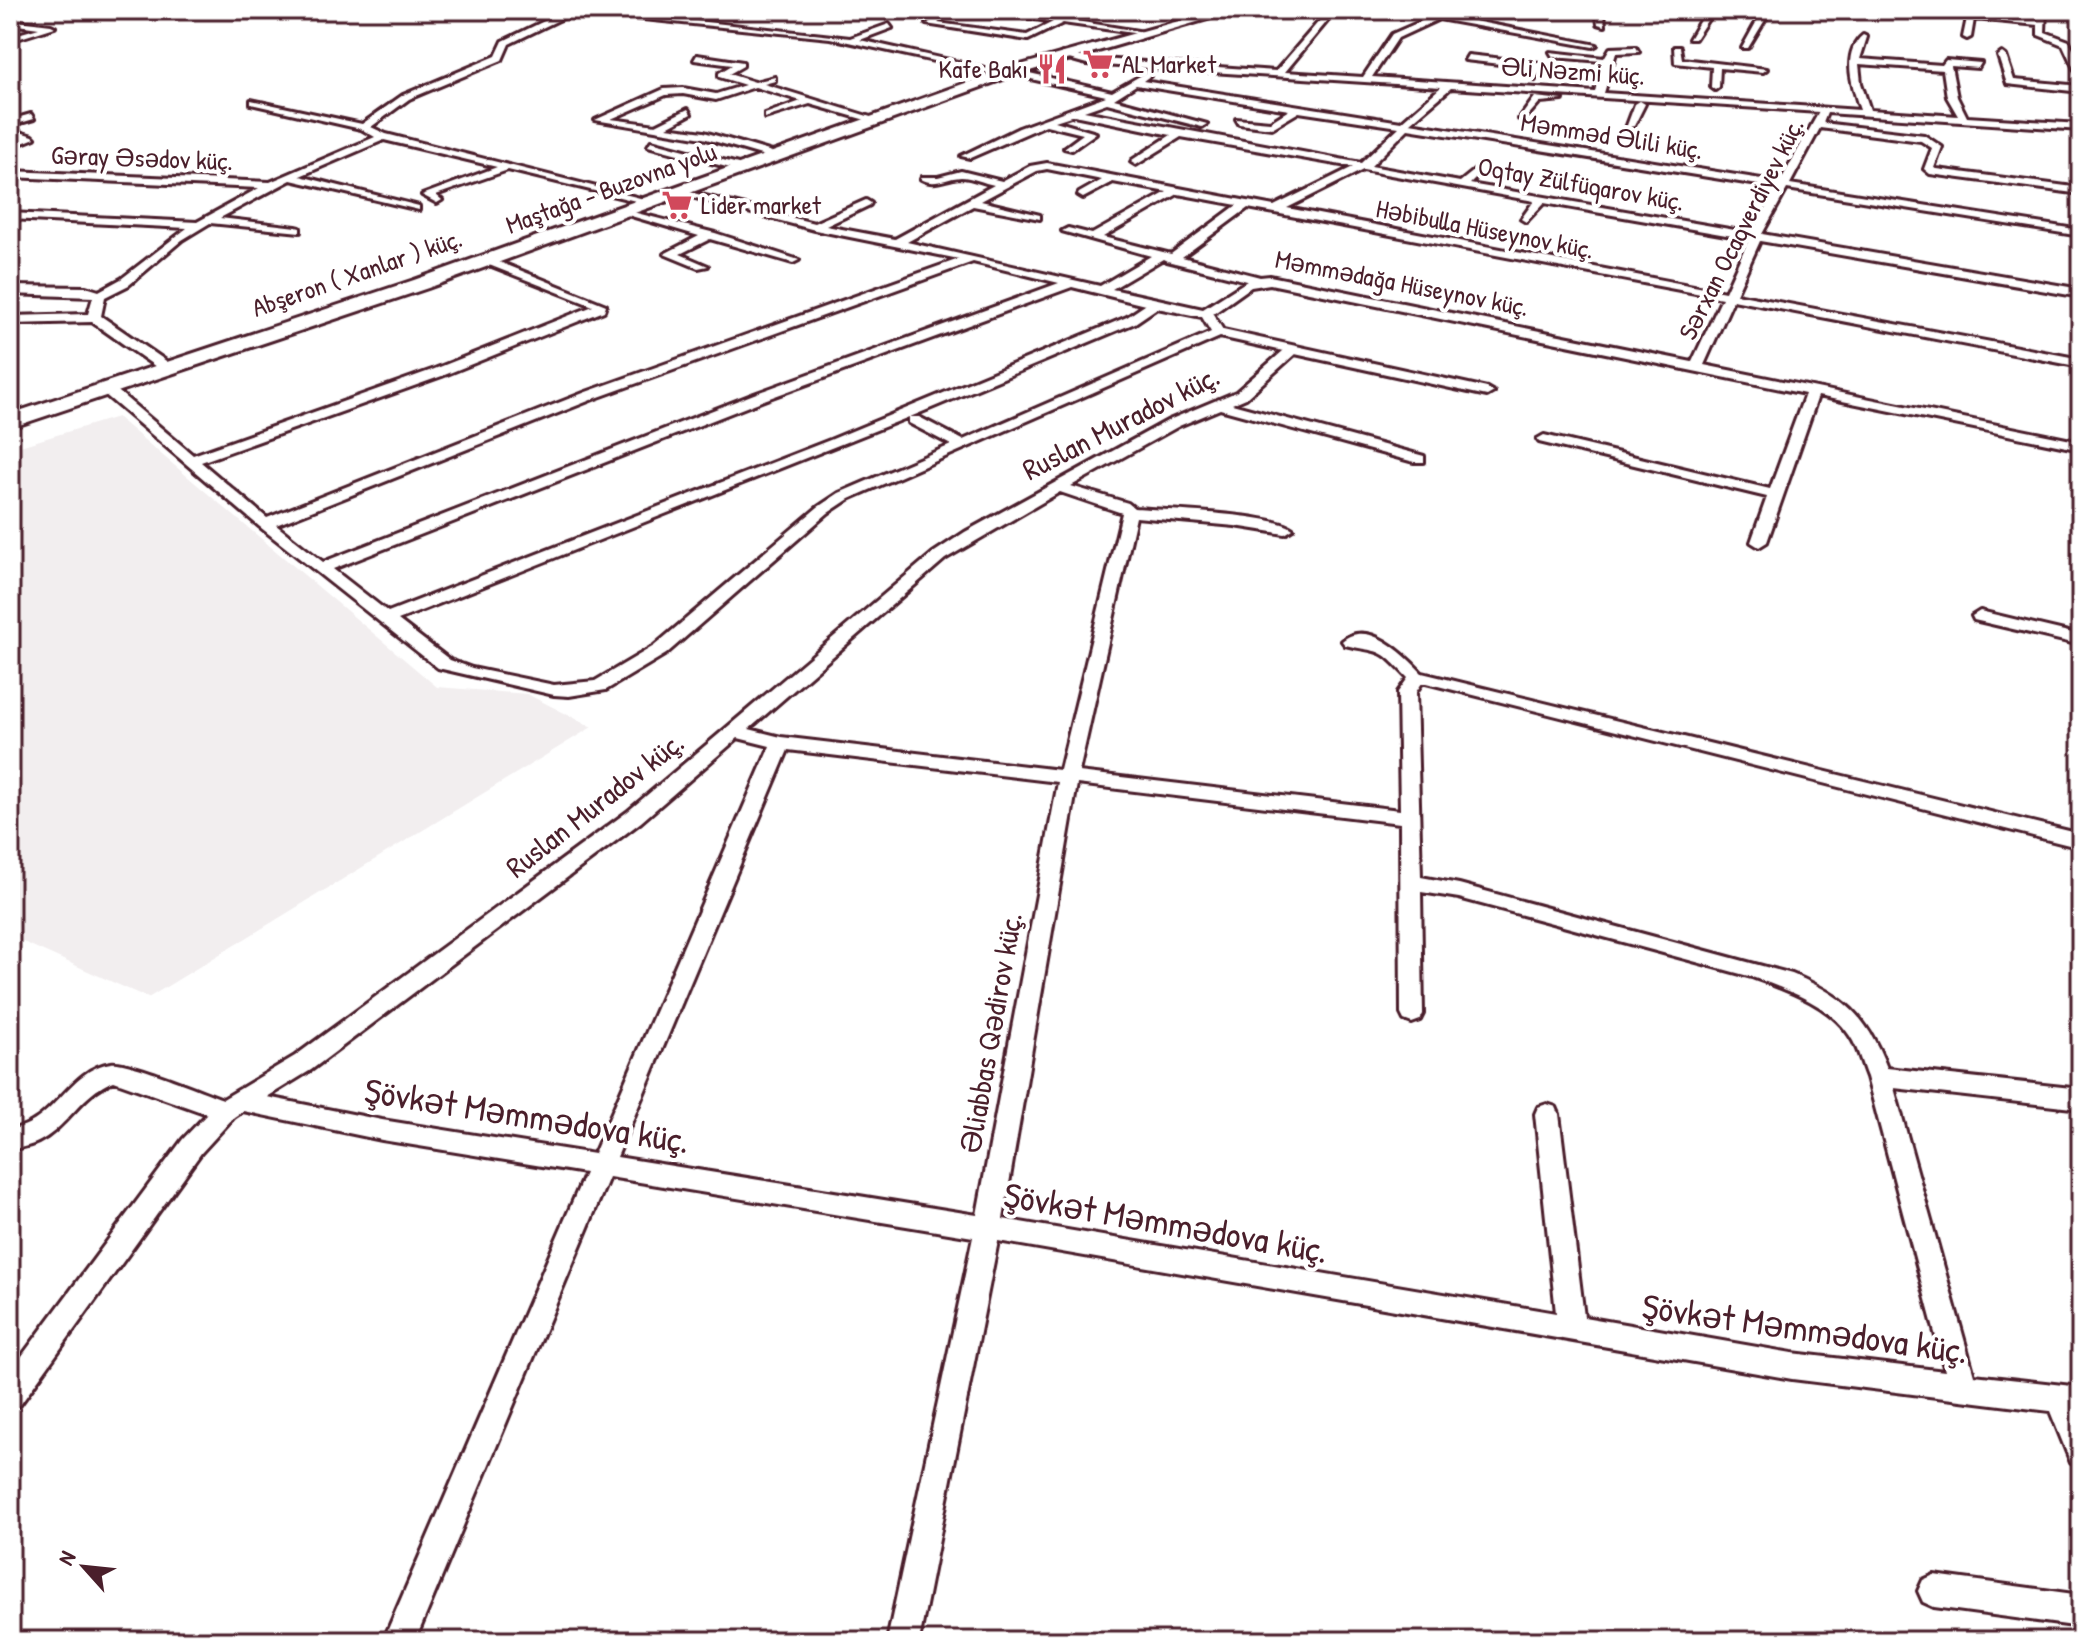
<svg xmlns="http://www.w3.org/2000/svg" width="2091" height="1651" viewBox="0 0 2091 1651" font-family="'Patrick Hand',sans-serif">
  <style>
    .built { fill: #f2eeef }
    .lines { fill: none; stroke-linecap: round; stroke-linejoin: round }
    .minor-casing { stroke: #4a1f2b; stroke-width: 6 }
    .primary-casing { stroke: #4a1f2b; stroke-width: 6 }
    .minor { fill: #fff; fill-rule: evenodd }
    .primary { fill: #fff; fill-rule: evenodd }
    .labels { text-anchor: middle; stroke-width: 8; stroke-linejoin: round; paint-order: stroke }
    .far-poi-label { font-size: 26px; fill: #4a1f2b; stroke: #fff; text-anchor: start }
    .far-street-label { font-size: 26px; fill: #4a1f2b; stroke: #fff }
    .street-label { font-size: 30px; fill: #4a1f2b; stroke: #fff }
    .near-street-label { font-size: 36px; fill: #4a1f2b; stroke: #fff }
  </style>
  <rect width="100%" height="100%" fill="#fff"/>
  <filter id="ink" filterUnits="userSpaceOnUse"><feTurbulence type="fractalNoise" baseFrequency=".0125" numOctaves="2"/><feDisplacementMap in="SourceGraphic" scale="16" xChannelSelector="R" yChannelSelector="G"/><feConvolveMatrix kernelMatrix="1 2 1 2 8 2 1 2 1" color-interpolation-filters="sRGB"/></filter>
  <g filter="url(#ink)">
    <path class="built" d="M117,417L437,687L527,694L592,727L148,998L10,936V449Z"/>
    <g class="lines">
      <g class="minor-casing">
        <path id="minor" d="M567,10H598L850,38L889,24L892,28L860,40L1002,72L998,75L830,38L575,12L509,44L502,60L409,99L371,127L386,134L644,199V203L508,170L436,195L442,200L437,203L422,195L497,167L384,140L300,176L419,206V210L291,180L220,218L296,227L300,228V232L210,223L182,240L129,285L105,297L101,316L169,363V369H159L92,322L10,324V316L88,314L93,297L10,294V286L86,287L99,291L121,279L187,228L10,219V213L197,222L259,188L10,177V171L270,182L375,137L361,129L251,104V100L362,124L403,95L496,56L503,41Z
          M981,10L1061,18L1077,10H1087L1070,20L1144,32L1140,34L1063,23L1028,40L926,24L939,17L943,19L938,23L1027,35L1053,22Z
          M1162,10H1175L1196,17L1192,19Z
          M1314,10H1322L1329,19L1285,72L1363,77L1392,34L1431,17L1401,10H1418L1597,45L1593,47L1439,19L1398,38L1372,77L1595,92L1602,61L1553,57L1550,52L1604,58L1610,48L1636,47L1639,52L1616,53L1604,93L1860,110C1852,85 1841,53 1863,35L1867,37L1860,59L1942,65L1946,60L1981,63L1978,68L1951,66L1957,97L1967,117L2081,124V130L1827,113L1823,123L1924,135L1942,147L1934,168L1937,169L2081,188V194L1930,174L1924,169L1932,148L1921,141L1820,128L1790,184L2081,230V236L1787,189L1762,234L2081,289V297L1760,241L1736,294L2081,359V367L1733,300L1704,365L2081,442V450L1818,396L1767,542L1759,547L1751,542L1767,497L1539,442L1537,439L1544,435L1770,489L1805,394L1270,284L1251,287L1213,314L1223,330L1487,388L1494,392L1487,396L1295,354L1246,398L1232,404L1424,456V462H1414L1220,409L1179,426L1071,486L1128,503L1134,508C1164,510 1275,514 1293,529L1285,534L1235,526L1136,517L1079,772L1400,810L1398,692L1408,678C1378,646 1384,654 1345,645L1342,641C1368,618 1405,655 1422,673L2081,834V848L1426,683H1422L1416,692L1421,877L1459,884L1792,974C1844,996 1867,1016 1887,1068L2081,1089V1109L1894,1088L1974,1375L2081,1387V1467L2071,1463L2050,1411L1792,1379L998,1241L919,1641H887L973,1237L609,1177L415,1641H383L585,1173L382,1140L243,1111L234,1117L201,1153L20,1405L10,1409V1372L183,1139L207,1114L114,1081C71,1097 64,1146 10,1149V1129C53,1126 68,1069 111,1063C126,1060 203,1092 223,1099L295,1056L627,812L933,553L965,532L1169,420L1236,392L1283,351L1220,337L849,499L828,513L666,654L606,690L569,696L554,695L438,668L260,527L103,393V387H113L193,455L432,370L593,306L484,263V259H492L606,305L604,311L442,376L201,462L267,518L586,392L959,259L815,230L677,193V189L814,223L866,200L871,203L870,205L826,226L895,239L994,185C984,183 971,177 961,177C945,178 935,187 921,179L922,177H938L961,171L1002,181L1030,166L1047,163L1274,206L1353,167L1181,137L1136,165L1131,162L1132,160L1171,135L1074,115L1055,121L1096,133L1072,150L1064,148L1083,134L1046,125L970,158L961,156L1019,128L1106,96L1009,74L1012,69L1112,92L1147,72L1151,75L1143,81L1401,122L1441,87L1087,64L1058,56L1062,53L1087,58L1276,71L1321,19ZM1859,64L1943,70L1947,97L1958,116L1870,110L1861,83ZM1136,85L1289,110L1270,122L1236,119L1239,124L1272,128L1299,112L1399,127L1361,163L1084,111L1107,103L1202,127L1207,124L1114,99ZM1451,88L1819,112L1780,182L1410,123ZM1408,129L1777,188L1752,233L1470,184L1485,169L1480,166L1460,182L1371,166ZM1047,169L1102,180L1079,193L1078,195L1083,198L1113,182L1167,192L1092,234L1068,228L1062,231L1151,256L1100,286L907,242L973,206L1040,219V215L981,201L1037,171ZM1363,170L1534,201L1521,219L1526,222L1544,203L1749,239L1725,292L1287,208ZM1178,194L1237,205L1171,254L1103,237ZM1248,208L1275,213L1722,298L1692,362L1270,276L1260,277L1182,257ZM1163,259L1167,261L1247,281L1203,309L1112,289ZM973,262L1059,283L754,394L323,562L276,525L596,398ZM1072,287L1145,305L1127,317L830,440L388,612L333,569L764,400ZM1157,308L1202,317L1211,332L963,440L919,417H910L1135,323ZM909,417V423L951,445L839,493L818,507L654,646L595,681L554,685L472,668L450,660L398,620ZM1060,492L1122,513L1060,770L781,737L749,729L945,559ZM738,738L770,746L594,1154L382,1120L267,1097L311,1070L641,822ZM788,750L1058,782L977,1215L617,1157ZM1077,784L1400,823L1401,1014L1404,1020L1412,1023L1420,1020L1423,1014L1421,892L1459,898L1752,977C1788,990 1833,1005 1853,1041C1859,1052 1862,1065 1867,1077L1945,1371L1792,1353L1584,1317L1559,1114L1556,1107L1547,1104L1538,1107L1535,1114L1556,1313L1003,1219Z
          M1596,10H1604L1605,26L1598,24Z
          M1706,10H1714L1695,39H1689Z
          M1763,10H1771L1748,48H1742Z
          M1909,10L1968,13V10H1976L1975,14L2038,20L2040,10H2046L2045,32L2069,41L2081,66V78L2077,75L2063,45L2038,35V25L1974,19L1971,37L1967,39L1963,37L1967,18Z
          M10,20L51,25L55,27L14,40L11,36L39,28L10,24Z
          M1674,47H1680L1682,59L1767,69L1763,72L1720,68L1719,87L1715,90L1711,87L1712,67L1675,63Z
          M2002,53L2006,56L2014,80L2081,86V92L2007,84L1998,56Z
          M697,55L743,62V66L729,74L755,82L775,77V81L764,84L874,118L869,121L810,104L765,118V114L801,101L755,87L716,100L683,94L666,95L611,119L656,125L688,109L691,114L667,127L704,132L772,152L768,157L703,138L595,120L664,89L683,88L716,94L745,85L719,77V73L732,65L694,60Z
          M1468,55L1540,63L1544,66L1535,80L1531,77L1535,68L1465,60Z
          M1535,97L1563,100L1540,102L1525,119H1519Z
          M1640,101L1645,104L1634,126L1626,128L1635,104Z
          M31,114L34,119L10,126V120Z
          M10,129L33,136L35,138L10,148V142L20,138L10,135Z
          M651,141L738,164L739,166L734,169L648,146Z
          M621,209L715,233L799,260L793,263L710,239L680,254L708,266L698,268L664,254L699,236L621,213Z
          M1980,611L2081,635V645L1974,620L1972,616Z
          M1934,1575L2081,1595V1627L1934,1607L1923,1602L1918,1591L1923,1580Z"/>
      </g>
      <g class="primary-casing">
        <path id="primary" d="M1218,10H1238L1009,77L428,288L10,428V414L414,280L999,71Z"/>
      </g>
      <use href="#minor" class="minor"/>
      <use href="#primary" class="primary"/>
    </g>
  </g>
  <defs>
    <g id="supermarket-bare" transform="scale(2.4)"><path d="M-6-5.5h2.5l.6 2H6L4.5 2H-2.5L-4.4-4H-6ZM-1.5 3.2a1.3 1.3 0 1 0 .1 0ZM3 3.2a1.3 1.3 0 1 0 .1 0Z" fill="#d1495b" stroke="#fff" stroke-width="2.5" paint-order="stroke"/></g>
    <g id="restaurant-bare" transform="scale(2.4)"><path d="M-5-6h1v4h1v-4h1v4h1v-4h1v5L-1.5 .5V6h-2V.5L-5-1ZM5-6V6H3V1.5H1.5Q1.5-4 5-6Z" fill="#d1495b" stroke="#fff" stroke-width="2.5" paint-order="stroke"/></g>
  </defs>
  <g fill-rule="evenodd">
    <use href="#supermarket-bare" x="1098" y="64"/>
    <use href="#restaurant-bare" x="1052" y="69"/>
    <use href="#supermarket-bare" x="677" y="205"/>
  </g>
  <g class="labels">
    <g class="far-poi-label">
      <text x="1122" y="73">AL Market</text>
      <text x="1028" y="78" text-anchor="end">Kafe Bakı</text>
      <text x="701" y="214">Lider market</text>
    </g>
    <g class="far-street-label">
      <text transform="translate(1573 71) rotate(4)" y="9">Əli Nəzmi küç.</text>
      <text transform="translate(1612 136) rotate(9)" y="9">Məmməd Əlili küç.</text>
      <text transform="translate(142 158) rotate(2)" y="9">Gəray Əsədov küç.</text>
      <text transform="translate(1581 184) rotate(10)" y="9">Oqtay Zülfüqarov küç.</text>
      <text transform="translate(611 188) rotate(-20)" y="9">Maştağa - Buzovna yolu</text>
      <text transform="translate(1485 229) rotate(11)" y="9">Həbibulla Hüseynov küç.</text>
      <text transform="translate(1741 229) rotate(-63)" y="9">Sərxan Ocaqverdiyev küç.</text>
      <text transform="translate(357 273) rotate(-19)" y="9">Abşeron ( Xanlar ) küç.</text>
      <text transform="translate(1402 283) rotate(11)" y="9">Məmmədağa Hüseynov küç.</text>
    </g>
    <g class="street-label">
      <text transform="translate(1121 423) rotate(-27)" y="10">Ruslan Muradov küç.</text>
      <text transform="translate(595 805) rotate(-38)" y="10">Ruslan Muradov küç.</text>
      <text transform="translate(991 1033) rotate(-80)" y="10">Əliabbas Qədirov küç.</text>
    </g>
    <g class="near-street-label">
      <text transform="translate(527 1115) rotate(9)" y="13">Şövkət Məmmədova küç.</text>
      <text transform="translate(1166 1222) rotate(10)" y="13">Şövkət Məmmədova küç.</text>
      <text transform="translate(1805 1328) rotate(8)" y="13">Şövkət Məmmədova küç.</text>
    </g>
  </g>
  <rect width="2091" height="1651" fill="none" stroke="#fff" stroke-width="40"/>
  <rect x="20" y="20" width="2051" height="1611" fill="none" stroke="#4a1f2b" stroke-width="3" filter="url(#ink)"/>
  <g transform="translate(84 1567) rotate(297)" stroke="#ffffff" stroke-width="6" paint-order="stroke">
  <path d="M0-6L14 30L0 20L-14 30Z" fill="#4a1f2b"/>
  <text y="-12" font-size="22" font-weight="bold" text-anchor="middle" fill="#4a1f2b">N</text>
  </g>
</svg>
